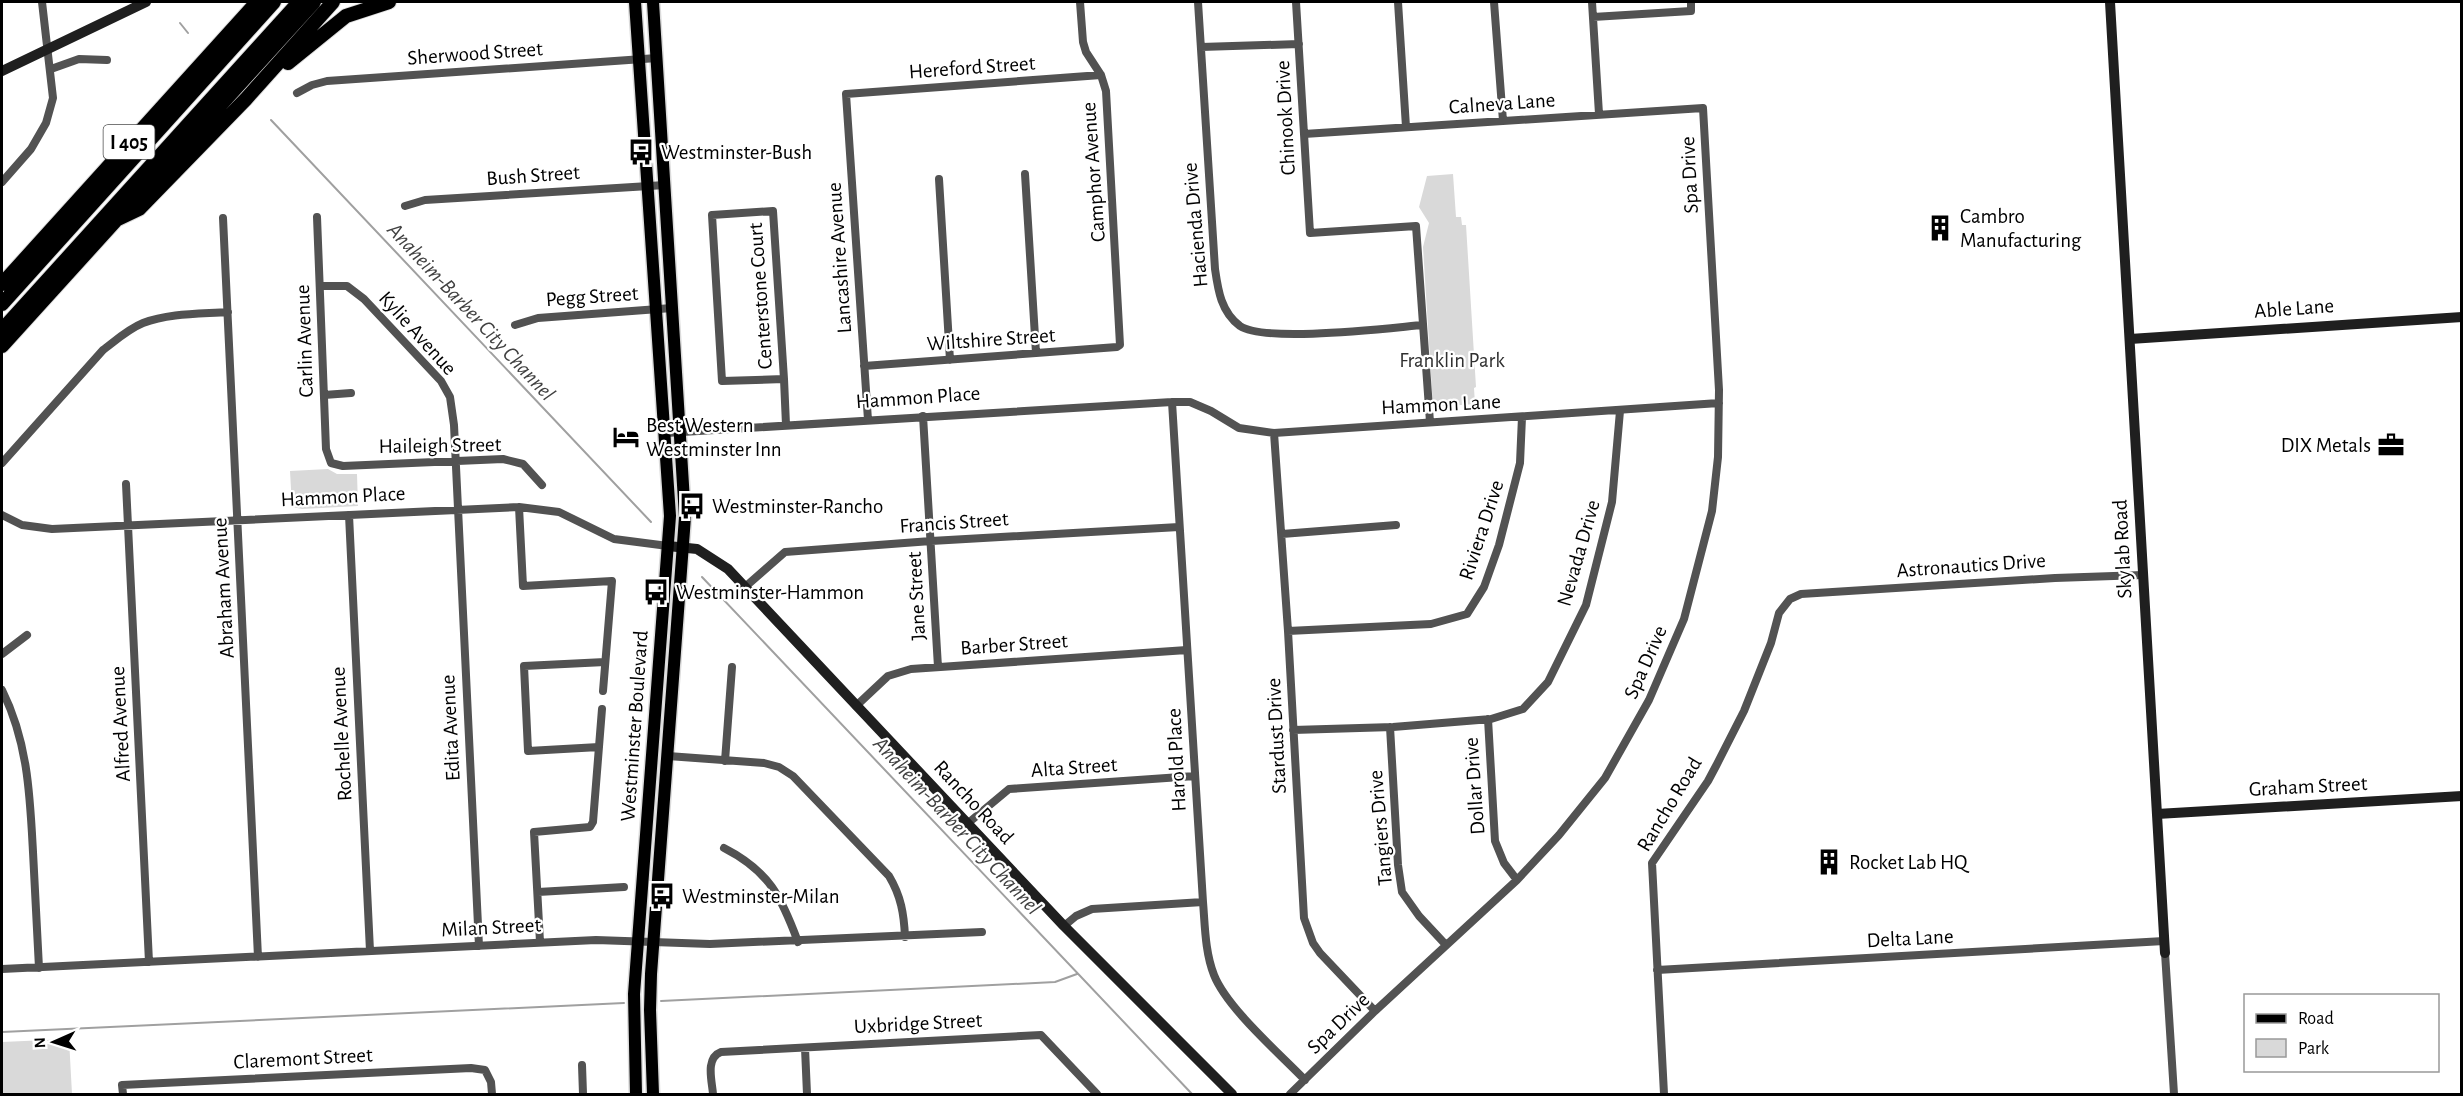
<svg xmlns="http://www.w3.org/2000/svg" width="2463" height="1096" viewBox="0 0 2463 1096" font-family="'Alegreya Sans',sans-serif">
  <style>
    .green { fill: #d9d9d9 }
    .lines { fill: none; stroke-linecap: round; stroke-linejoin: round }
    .stream { stroke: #a0a0a0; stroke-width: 2 }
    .primary-casing { stroke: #dbdbdb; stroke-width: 15 }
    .highway-casing { stroke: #dbdbdb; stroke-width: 16 }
    .street { stroke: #525252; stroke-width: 8 }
    .secondary { stroke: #1f1f1f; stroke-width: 10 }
    .primary { stroke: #000; stroke-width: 12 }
    .highway { stroke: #000; stroke-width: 14 }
    .labels { text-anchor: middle; stroke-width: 4.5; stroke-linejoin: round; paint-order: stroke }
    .shield { fill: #fff; stroke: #4c4c4c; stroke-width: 1.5 }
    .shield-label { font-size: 20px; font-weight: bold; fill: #000 }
    .street-label { font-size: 21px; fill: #000; stroke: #fff }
    .poi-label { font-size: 21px; fill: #000; stroke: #fff; text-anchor: start }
    .park-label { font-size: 21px; fill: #303030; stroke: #fff }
    .water-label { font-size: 22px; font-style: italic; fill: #414141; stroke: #fff }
  </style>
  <rect width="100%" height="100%" fill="#fff"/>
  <path class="green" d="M1453,174L1456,217H1461L1462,225H1466L1476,387L1474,388L1475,404L1433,407L1423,247L1429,223L1419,207L1427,176Z
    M328,469L337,474H357L358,506L302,509L292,507L290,471Z
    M69,1039L72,1094H2V1042Z"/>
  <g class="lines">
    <path class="stream" d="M180,23L188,33
      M271,120L651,522
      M702,577L1192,1094
      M661,1001L1055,982L1077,974
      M2,1032L624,1003"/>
    <g class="primary-casing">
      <path id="primary" d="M635,2L670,516L634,994L636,1094
        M653,2L685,517L651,974L650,1010L653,1094"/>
    </g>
    <g class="highway-casing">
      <path id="highway" d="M288,63L346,16L389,2
        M118,219L139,209L246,99L333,2
        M2,284L257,2
        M2,304L274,2
        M2,330L299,2
        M2,346L314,2"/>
    </g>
    <path class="street" d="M1198,2L1215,269C1218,290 1221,312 1240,326C1265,343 1388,328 1423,325
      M1296,2L1310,233L1416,226L1430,422
      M1398,2L1406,127
      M1494,2L1503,121
      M1592,2L1599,114
      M1593,17L1691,11V2
      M1201,47L1299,44
      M51,69L79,59L107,60
      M297,93L312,85L327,81L657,58
      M1025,174L1036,353
      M939,179L950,360
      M2,182L31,149L46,123L53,98L42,2
      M405,206L425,200L665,185
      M773,211L784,379L722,381L712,215Z
      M317,217L326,449L331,463L343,466L503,459L523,464L542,485
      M223,218L258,957
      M320,286H347L364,299L441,381L450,397L454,425L479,946
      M515,325L538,318L672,308
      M864,366L1117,347L1120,345L1106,91L1101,75L1086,52L1083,42L1080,2
      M784,379L786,425
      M324,395L351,393
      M1172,402L1203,902C1205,926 1205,952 1214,975C1227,1008 1279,1053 1305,1080
      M923,416L938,667
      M868,420L846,94L1101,75
      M666,433L1172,402H1190L1211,411L1239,428L1274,433L1719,403
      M1274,433L1288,631L1304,918L1313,943L1320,953L1375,1011
      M2,463L103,350C115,341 128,329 143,323C169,313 201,314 228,312
      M126,484L149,962
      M519,507L523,586L612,581L603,691
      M2,515L22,525L52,529L519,507L559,512L614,539L668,546
      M349,515L370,951
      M1282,534L1396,525
      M745,587L785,552L931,541L1179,527
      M1288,631L1431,624L1467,614L1484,587L1499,545L1520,463L1522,417
      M2,654L27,635
      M2,690C28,742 30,796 33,852C35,891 37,929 39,968
      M856,706L888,676L911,669L1187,650
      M1488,719L1495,841L1504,863L1517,880
      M1390,727L1398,865L1402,892L1419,916L1446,945
      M1293,730L1393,727L1491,719L1523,709L1548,682L1586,605L1612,502L1620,411
      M599,747L528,751L524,666L605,662
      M668,756L764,763L779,767L793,776L889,876C901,896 904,914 905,937
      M725,761L732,667
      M967,824L1009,789L1195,776
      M724,848C769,871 781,896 798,942
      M538,892L624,887
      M1064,926L1076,916L1092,909L1203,902
      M540,942L534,832L590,827L593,822L602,709
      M2165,953L2174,1094
      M2,969L596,940L710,944L982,932
      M1657,970L2164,941
      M805,1048L807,1094
      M582,1065L583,1094
      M123,1094L122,1085L471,1068L485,1070L491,1082L492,1094
      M713,1094C712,1081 705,1058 721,1052L1041,1035L1097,1094
      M1290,1094L1375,1011L1517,880L1559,835L1605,778L1649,700L1684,619L1712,511L1718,457L1719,390L1703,108L1304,134
      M1664,1094L1652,863L1708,781L1716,766L1744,711L1771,643L1779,613L1790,599L1801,594L2055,578L2143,575"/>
    <path class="secondary" d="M2110,2L2165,953
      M2,71L146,2
      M2130,339L2462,317
      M668,546L697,549L728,569L1064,926L1232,1094
      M2157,814L2462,796"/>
    <use href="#primary" class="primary"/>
    <use href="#highway" class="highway"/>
  </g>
  <defs>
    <g id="bus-bare" transform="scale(2.07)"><path d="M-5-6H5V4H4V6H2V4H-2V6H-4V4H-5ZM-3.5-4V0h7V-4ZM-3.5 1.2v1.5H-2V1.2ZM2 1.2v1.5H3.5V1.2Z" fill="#000" stroke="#fff" stroke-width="2.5" paint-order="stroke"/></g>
    <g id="building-bare" transform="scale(2.07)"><path d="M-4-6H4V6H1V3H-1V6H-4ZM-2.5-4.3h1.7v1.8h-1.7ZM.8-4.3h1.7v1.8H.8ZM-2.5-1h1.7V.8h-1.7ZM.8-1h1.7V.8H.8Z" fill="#000" stroke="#fff" stroke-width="2.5" paint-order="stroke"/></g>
    <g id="hotel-bare" transform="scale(2.07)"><path d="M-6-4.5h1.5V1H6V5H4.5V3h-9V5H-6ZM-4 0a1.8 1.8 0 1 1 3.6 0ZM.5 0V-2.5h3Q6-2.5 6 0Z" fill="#000" stroke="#fff" stroke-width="2.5" paint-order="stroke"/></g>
    <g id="office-bare" transform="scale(2.07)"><path d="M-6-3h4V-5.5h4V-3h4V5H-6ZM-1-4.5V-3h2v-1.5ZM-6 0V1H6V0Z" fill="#000" stroke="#fff" stroke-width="2.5" paint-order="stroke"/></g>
  </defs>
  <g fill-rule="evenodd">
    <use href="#bus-bare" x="641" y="152"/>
    <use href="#building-bare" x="1940" y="228"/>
    <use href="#hotel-bare" x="626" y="437"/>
    <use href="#office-bare" x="2391" y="445"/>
    <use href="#bus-bare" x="692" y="506"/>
    <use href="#bus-bare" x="656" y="592"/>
    <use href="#building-bare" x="1829" y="862"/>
    <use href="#bus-bare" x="662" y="896"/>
  </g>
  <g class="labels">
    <rect class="shield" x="103.5" y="125" width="51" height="34" rx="4.5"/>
    <g class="shield-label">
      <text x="129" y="149">I 405</text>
    </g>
    <g class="street-label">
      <text transform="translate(475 53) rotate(-4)" y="7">Sherwood Street</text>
      <text transform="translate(972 67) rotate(-4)" y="7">Hereford Street</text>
      <text transform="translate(1502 103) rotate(-4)" y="7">Calneva Lane</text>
      <text transform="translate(1285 118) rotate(-93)" y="7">Chinook Drive</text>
      <text transform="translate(1093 172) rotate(-94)" y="7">Camphor Avenue</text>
      <text transform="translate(533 175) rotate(-4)" y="7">Bush Street</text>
      <text transform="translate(1689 175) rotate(-93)" y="7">Spa Drive</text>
      <text transform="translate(1195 225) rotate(-95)" y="7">Hacienda Drive</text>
      <text transform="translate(839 258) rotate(-94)" y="7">Lancashire Avenue</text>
      <text transform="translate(592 296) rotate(-4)" y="7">Pegg Street</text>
      <text transform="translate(760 296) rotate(-94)" y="7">Centerstone Court</text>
      <text transform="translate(2294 308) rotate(-4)" y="7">Able Lane</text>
      <text transform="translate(418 333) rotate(48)" y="7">Kylie Avenue</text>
      <text transform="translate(991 339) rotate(-4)" y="7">Wiltshire Street</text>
      <text transform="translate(304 341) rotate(-92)" y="7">Carlin Avenue</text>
      <text transform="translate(918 397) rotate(-4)" y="7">Hammon Place</text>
      <text transform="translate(1441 404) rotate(-3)" y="7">Hammon Lane</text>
      <text transform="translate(440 445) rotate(-1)" y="7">Haileigh Street</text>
      <text transform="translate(343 496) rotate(-3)" y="7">Hammon Place</text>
      <text transform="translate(954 522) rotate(-4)" y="7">Francis Street</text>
      <text transform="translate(1481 530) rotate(-72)" y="7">Riviera Drive</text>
      <text transform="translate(2122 549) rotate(-93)" y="7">Skylab Road</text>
      <text transform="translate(1578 553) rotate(-74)" y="7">Nevada Drive</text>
      <text transform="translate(1971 565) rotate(-4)" y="7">Astronautics Drive</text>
      <text transform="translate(223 588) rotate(-93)" y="7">Abraham Avenue</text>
      <text transform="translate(916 596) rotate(-93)" y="7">Jane Street</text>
      <text transform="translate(1014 644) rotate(-4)" y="7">Barber Street</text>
      <text transform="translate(1645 662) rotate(-66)" y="7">Spa Drive</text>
      <text transform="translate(120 724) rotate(-93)" y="7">Alfred Avenue</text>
      <text transform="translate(634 726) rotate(-86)" y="7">Westminster Boulevard</text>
      <text transform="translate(450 728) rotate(-93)" y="7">Edita Avenue</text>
      <text transform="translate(341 734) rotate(-93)" y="7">Rochelle Avenue</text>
      <text transform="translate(1276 736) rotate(-93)" y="7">Stardust Drive</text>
      <text transform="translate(1176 760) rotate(-93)" y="7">Harold Place</text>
      <text transform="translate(1074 767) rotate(-4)" y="7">Alta Street</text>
      <text transform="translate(1474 786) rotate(-94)" y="7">Dollar Drive</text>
      <text transform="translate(2308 786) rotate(-3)" y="7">Graham Street</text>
      <text transform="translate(974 802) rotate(47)" y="7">Rancho Road</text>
      <text transform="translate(1669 804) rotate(-59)" y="7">Rancho Road</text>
      <text transform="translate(1380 828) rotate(-95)" y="7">Tangiers Drive</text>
      <text transform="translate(491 927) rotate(-3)" y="7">Milan Street</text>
      <text transform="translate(1910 938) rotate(-3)" y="7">Delta Lane</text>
      <text transform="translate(918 1023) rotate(-3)" y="7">Uxbridge Street</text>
      <text transform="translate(1338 1023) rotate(-44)" y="7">Spa Drive</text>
      <text transform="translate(303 1058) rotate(-3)" y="7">Claremont Street</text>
    </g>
    <g class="poi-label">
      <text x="661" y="159">Westminster-Bush</text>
      <text x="1960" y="223">Cambro<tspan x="1960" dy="24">Manufacturing</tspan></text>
      <text x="646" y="432">Best Western<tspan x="646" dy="24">Westminster Inn</tspan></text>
      <text x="2371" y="452" text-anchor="end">DIX Metals</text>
      <text x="712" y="513">Westminster-Rancho</text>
      <text x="676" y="599">Westminster-Hammon</text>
      <text x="1849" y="869">Rocket Lab HQ</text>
      <text x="682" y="903">Westminster-Milan</text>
    </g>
    <g class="park-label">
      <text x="1452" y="367">Franklin Park</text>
    </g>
    <g class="water-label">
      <text transform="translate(472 311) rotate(47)" y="8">Anaheim-Barber City Channel</text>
      <text transform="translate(958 825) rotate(47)" y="8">Anaheim-Barber City Channel</text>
    </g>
  </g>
  <rect width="2463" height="1096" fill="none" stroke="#000000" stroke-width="6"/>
  <rect x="2244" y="994" width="195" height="78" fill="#ffffff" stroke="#999999" stroke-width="1.5"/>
  <rect x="2256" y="1014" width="30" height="9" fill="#000000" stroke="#999999" stroke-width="1.5"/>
  <text x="2298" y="1024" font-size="18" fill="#000000">Road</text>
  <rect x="2256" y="1039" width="30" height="18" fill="#d9d9d9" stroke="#999999" stroke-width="1.5"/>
  <text x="2298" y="1054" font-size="18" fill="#000000">Park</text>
  <g transform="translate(54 1042) rotate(267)" stroke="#ffffff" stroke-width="4.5" paint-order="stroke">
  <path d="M0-4.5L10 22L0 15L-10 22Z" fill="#000000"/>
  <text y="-9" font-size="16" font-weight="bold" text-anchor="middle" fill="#000000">N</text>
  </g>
</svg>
